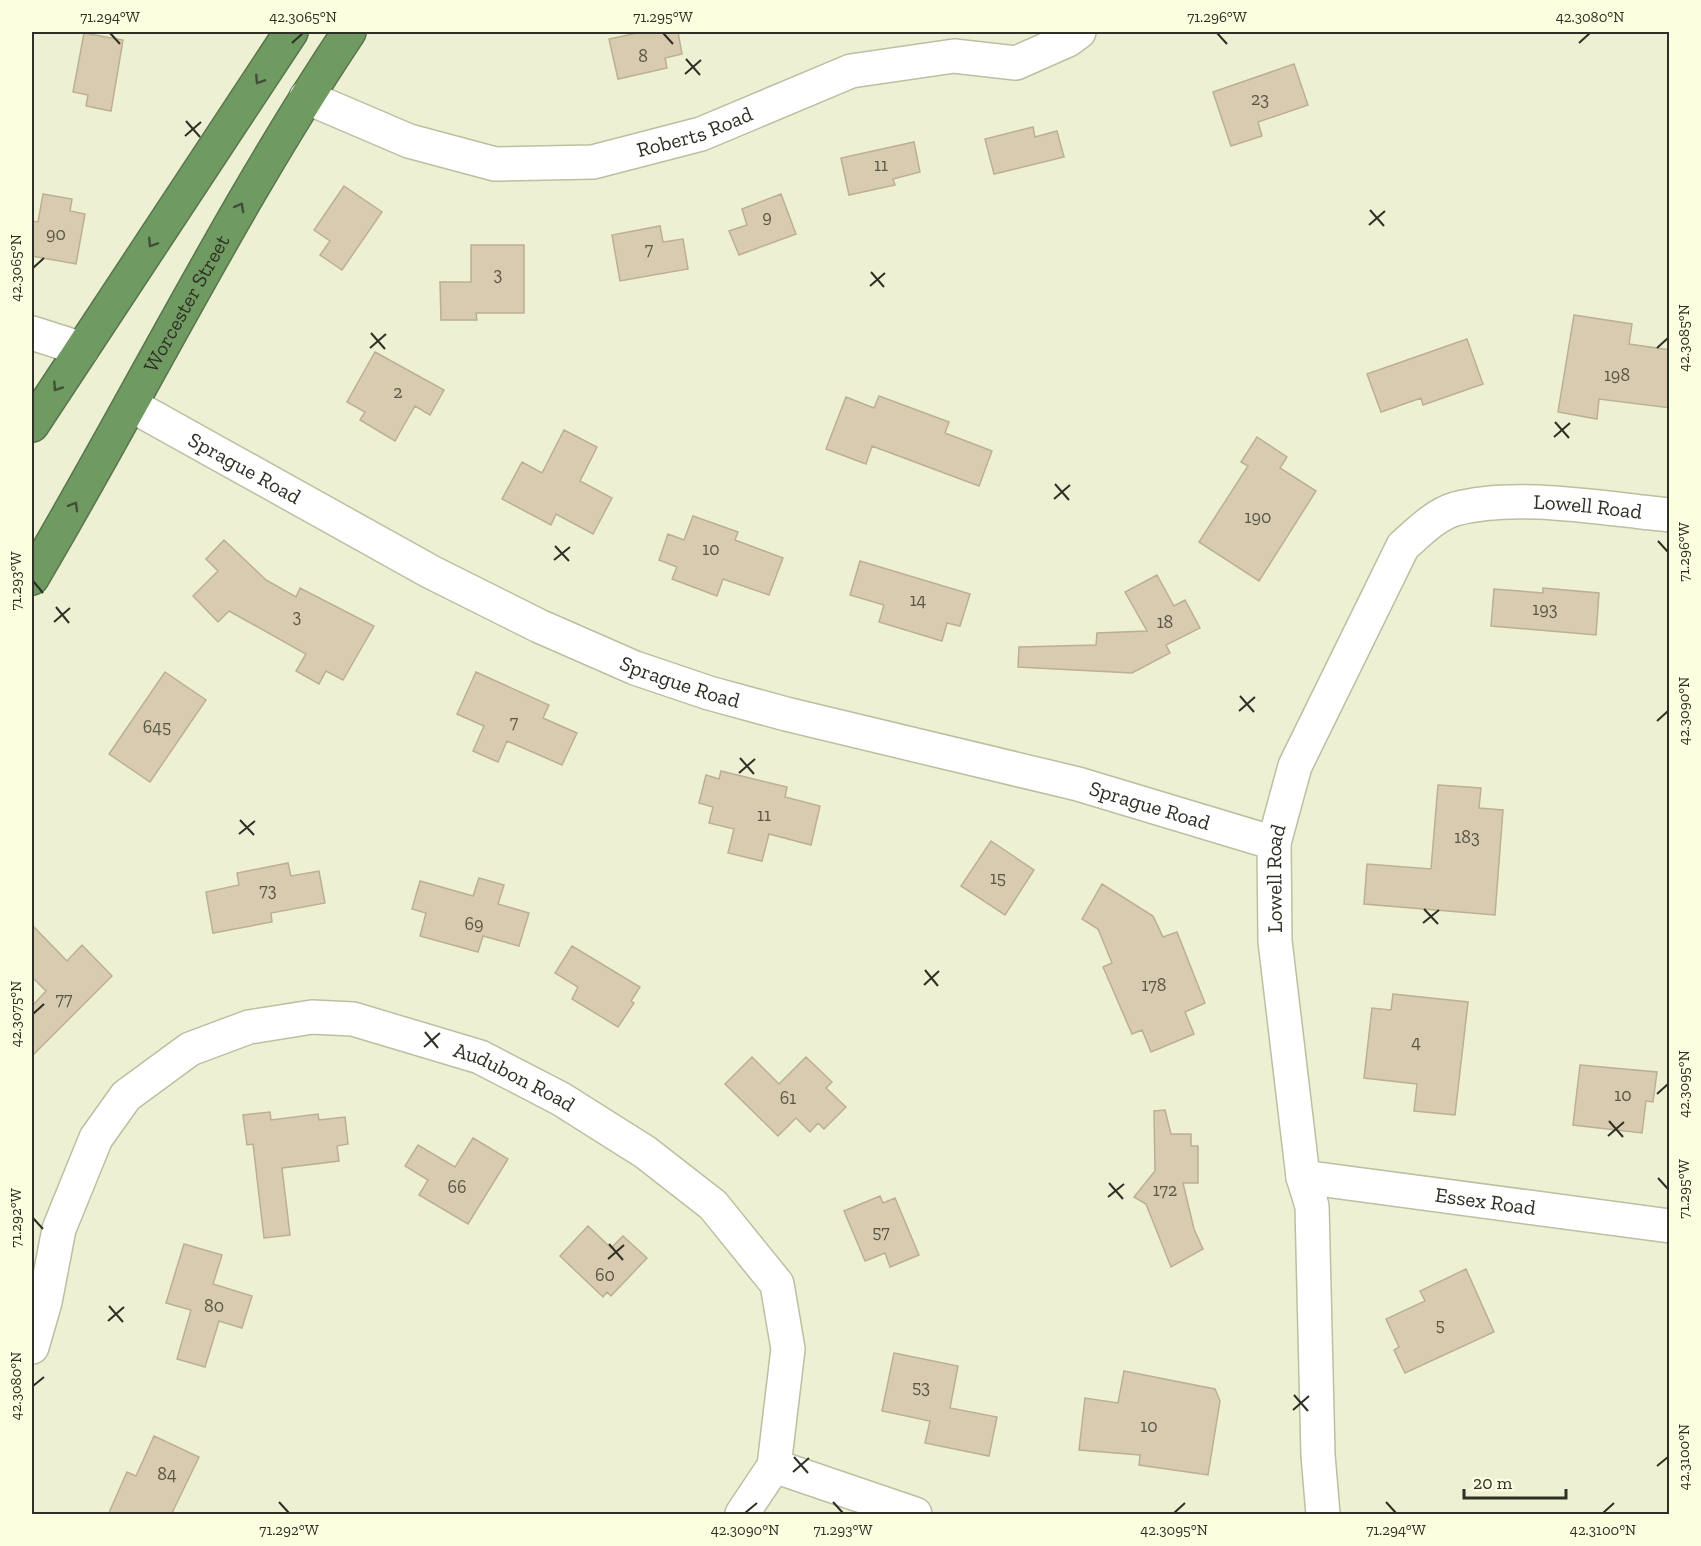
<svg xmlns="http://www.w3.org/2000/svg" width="1701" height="1546" viewBox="0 0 1701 1546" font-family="'Zilla Slab',serif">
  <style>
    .building { fill: #d8cbaf; stroke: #bcaf94; stroke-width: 1.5 }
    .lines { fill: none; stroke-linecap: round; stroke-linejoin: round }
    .minor-casing { stroke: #bcbfa1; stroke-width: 36 }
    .highway-casing { stroke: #59754c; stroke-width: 36 }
    .minor { stroke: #fff; stroke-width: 33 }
    .highway { stroke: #6f9a61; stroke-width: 33 }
    .oneway { stroke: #425037 }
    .ticks { fill: none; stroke: #2f3025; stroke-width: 2 }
    .labels { text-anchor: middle; stroke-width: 6; stroke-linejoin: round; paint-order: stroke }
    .number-label { font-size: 18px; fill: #595748 }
    .street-label { font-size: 21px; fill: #2f3025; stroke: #fbfedf }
    .neatline { fill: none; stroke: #2f3025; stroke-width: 2 }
    .ticks-label { font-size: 15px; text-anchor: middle; fill: #2f3025 }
  </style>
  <rect width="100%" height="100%" fill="#edf0d2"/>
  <path class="building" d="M642,32H678L682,54L665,58L667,68L618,79L609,39Z
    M84,33L123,40L111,111L86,106L88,95L73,92Z
    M1294,64L1308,105L1258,122L1262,136L1231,146L1213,92Z
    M1033,127L1035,137L1057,131L1064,157L994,174L985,139Z
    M914,142L920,172L893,179L895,185L849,195L841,158Z
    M344,186L382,212L342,270L320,255L330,241L314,230Z
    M43,194L72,199L70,211L85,214L76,264L32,256V221L38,222Z
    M781,194L796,234L739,255L729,231L747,225L742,209Z
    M660,226L663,242L683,239L688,269L620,281L612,235Z
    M471,245H524V313H476L477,320H441L440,282H471Z
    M1574,315L1632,324L1629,344L1670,350V408L1599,399L1597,419L1558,412Z
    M1467,339L1483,384L1423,405L1421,398L1381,412L1367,374Z
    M375,352L444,390L430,415L415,406L395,441L360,420L365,412L347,402Z
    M879,396L949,422L945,433L992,451L979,486L872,446L866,464L826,449L846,397L874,408Z
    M564,430L597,447L580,481L612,498L593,534L556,514L551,525L502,499L522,462L542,473Z
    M1257,437L1287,457L1280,468L1316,491L1259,581L1199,542L1248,466L1241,462Z
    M693,516L738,532L735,540L783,558L769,595L723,579L717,596L672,579L677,567L659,560L668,534L684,540Z
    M224,540L266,580L296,597L300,588L374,626L343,680L326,671L319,684L296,671L306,654L229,611L218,622L193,596L218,571L206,559Z
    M860,561L970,594L960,626L947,623L942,641L879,622L884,605L850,595Z
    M1157,575L1174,606L1185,600L1200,628L1166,645L1170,653L1132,673L1018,667L1019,647L1096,645L1097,633L1147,631L1125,592Z
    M1543,588L1599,593L1596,635L1491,626L1494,589L1543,593Z
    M165,672L206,700L150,782L109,754Z
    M476,672L549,705L543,718L577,733L562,765L507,741L498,762L473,751L484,726L457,714Z
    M721,771L787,787L785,797L820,806L811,845L769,834L762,861L728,853L734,829L709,823L713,807L699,803L706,775L719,779Z
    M1438,785L1481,788L1479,808L1503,810L1495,915L1364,904L1367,864L1431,869Z
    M991,841L1034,870L1005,915L961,886Z
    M288,863L291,876L319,871L325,903L271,913L272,922L213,933L206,892L239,885L237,873Z
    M479,878L504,885L498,904L529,913L519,946L483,936L478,952L420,936L426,913L412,909L420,881L473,896Z
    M1102,884L1153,916L1163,937L1177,932L1205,1003L1185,1012L1194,1034L1151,1052L1142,1030L1132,1034L1103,967L1112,963L1098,929L1082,919Z
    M32,925L67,961L82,945L112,976L32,1056V1006L46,991L32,977Z
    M572,946L640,987L631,1001L634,1003L618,1027L572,999L578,987L555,973Z
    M1393,994L1468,1002L1455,1115L1414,1111L1417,1084L1364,1078L1372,1008L1391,1010Z
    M752,1057L779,1084L806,1057L832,1082L826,1088L846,1107L824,1129L818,1123L810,1132L796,1118L778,1136L725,1084Z
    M1580,1065L1657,1072L1653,1102L1646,1101L1642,1133L1573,1125Z
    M1165,1110L1171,1134H1191V1146H1198V1183H1183L1194,1229L1203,1249L1171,1267L1146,1204L1134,1197L1155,1171L1154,1111Z
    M270,1112L271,1120L318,1114L319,1120L345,1117L348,1144L337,1146L339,1161L282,1168L290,1235L264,1238L253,1144L247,1145L243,1115Z
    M473,1138L508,1159L468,1224L419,1195L428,1180L405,1166L418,1145L455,1167Z
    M880,1196L883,1203L895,1198L919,1255L890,1267L885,1253L865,1261L844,1211Z
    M588,1226L611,1248L623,1236L647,1258L611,1296L607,1292L603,1297L560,1256Z
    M184,1244L222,1255L213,1284L252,1296L242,1328L219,1321L205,1367L177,1359L191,1310L166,1303Z
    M1466,1269L1494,1332L1405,1373L1394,1350L1399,1347L1386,1319L1425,1301L1420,1291Z
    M894,1353L958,1366L950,1408L997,1417L989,1456L925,1443L930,1421L882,1411Z
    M1124,1371L1215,1389L1220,1401L1208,1475L1139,1465L1140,1455L1079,1450L1085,1398L1118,1403Z
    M154,1436L199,1457L171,1515H108L127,1472L136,1476Z"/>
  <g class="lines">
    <g class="minor-casing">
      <g id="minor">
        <path id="s1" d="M306,97L409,141L495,164L593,162L701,134L851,71L954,56L1016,63L1068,40L1079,32"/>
        <path d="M32,333L82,349"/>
        <path id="s2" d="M131,405L431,572L539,626L635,668L709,693L786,714L1078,784L1274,843"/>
        <path id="s3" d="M1303,1177L1670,1226"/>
        <path id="s4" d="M32,1347L45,1302L59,1229L96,1138L126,1096L190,1049L249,1027L312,1017L353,1019L480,1057L561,1099L645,1152L713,1205L777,1284L788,1349L774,1466L742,1514"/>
        <path d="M774,1466L915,1514"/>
        <path id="s5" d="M1323,1514L1318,1455L1312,1206L1303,1177L1275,941L1274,843L1295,766L1403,546C1418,533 1435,515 1455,509C1517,492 1605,509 1670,515"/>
      </g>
    </g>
    <g class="highway-casing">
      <g id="highway">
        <path d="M32,425L291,32"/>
        <path id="s6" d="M32,578C139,397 232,207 349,32"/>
      </g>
    </g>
    <use href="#minor" class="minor"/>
    <use href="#highway" class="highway"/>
  </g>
  <defs><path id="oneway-chevron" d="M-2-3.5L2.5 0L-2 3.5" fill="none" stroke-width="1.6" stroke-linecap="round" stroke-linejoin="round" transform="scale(1.5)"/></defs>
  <g class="oneway">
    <use href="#oneway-chevron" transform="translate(259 80) rotate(123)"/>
    <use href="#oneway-chevron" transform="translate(240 207) rotate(-61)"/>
    <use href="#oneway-chevron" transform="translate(152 243) rotate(123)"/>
    <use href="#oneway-chevron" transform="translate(57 387) rotate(124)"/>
    <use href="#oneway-chevron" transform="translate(74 506) rotate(-60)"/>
  </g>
  <path class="ticks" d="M110,33L120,44M663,33L673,44M1217,33L1227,44M292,43L303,33M1579,43L1590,33M686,59L700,75M685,74L701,60M186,121L200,137M185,136L201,122M1370,210L1384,226M1369,225L1385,211M33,268L44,258M871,272L884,287M870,286L885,273M371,333L385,349M370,348L386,334M1657,348L1668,338M1555,422L1569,438M1554,437L1570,423M1055,484L1069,500M1054,499L1070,485M1658,541L1668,552M555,546L569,561M554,560L570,547M33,581L43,593M56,607L69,623M54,622L70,608M1240,696L1254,712M1239,711L1255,697M1657,721L1668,711M740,758L754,774M739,773L755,759M240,820L254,835M239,834L255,821M1424,909L1438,924M1423,923L1439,910M925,970L938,986M924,985L939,971M33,1014L44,1004M425,1032L438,1048M424,1047L440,1033M1657,1094L1668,1084M1609,1121L1623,1137M1608,1136L1624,1122M1658,1178L1668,1189M1109,1183L1123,1199M1108,1197L1124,1184M33,1218L43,1229M609,1244L623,1260M608,1259L624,1245M109,1306L123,1322M108,1321L124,1307M33,1386L44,1377M1294,1395L1308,1411M1293,1410L1309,1396M794,1457L808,1473M1657,1466L1668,1457M793,1472L809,1458M279,1502L289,1513M833,1502L843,1513M1386,1502L1396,1513M745,1513L757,1503M1174,1513L1185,1503M1603,1513L1614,1503"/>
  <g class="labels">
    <g class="number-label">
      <text x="643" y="62">8</text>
      <text x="1260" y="105">23</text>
      <text x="881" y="171">11</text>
      <text x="767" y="223">9</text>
      <text x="56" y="240">90</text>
      <text x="649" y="255">7</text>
      <text x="498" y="280">3</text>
      <text x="1617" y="381">198</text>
      <text x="398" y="398">2</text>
      <text x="1258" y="523">190</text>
      <text x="711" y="555">10</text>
      <text x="918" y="606">14</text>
      <text x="1545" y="615">193</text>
      <text x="297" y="622">3</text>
      <text x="1165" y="628">18</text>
      <text x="514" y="728">7</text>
      <text x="157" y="733">645</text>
      <text x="764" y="821">11</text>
      <text x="1467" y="843">183</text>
      <text x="998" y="884">15</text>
      <text x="268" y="896">73</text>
      <text x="474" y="930">69</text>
      <text x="1154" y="991">178</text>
      <text x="64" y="1005">77</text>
      <text x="1416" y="1048">4</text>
      <text x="1623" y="1101">10</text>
      <text x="788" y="1104">61</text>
      <text x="457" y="1193">66</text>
      <text x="1165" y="1196">172</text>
      <text x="881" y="1238">57</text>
      <text x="605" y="1281">60</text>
      <text x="214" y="1312">80</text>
      <text x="1440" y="1331">5</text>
      <text x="921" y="1393">53</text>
      <text x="1149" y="1432">10</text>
      <text x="167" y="1480">84</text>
    </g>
    <g class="street-label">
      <text dy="7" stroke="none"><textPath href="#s1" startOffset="405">Roberts Road</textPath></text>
      <text dy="7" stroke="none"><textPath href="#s6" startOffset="315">Worcester Street</textPath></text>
      <text dy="7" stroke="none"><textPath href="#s2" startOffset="130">Sprague Road</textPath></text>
      <text dy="7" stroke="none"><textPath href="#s5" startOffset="1197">Lowell Road</textPath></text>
      <text dy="7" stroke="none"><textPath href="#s2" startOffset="616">Sprague Road</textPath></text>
      <text dy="7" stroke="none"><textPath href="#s2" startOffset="1102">Sprague Road</textPath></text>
      <text dy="7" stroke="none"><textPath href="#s5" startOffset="639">Lowell Road</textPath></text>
      <text dy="7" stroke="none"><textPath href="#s4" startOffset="690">Audubon Road</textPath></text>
      <text dy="7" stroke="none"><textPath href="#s3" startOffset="184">Essex Road</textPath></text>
    </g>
  </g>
  <rect width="1701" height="1546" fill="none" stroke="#fbfedf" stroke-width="66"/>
  <path d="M1464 1489v9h102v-9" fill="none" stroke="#2f3025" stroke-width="3"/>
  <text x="1473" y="1489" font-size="18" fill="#2f3025" stroke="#fbfedf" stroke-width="4.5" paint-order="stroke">20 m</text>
  <rect x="33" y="33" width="1635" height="1480" class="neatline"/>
  <g class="ticks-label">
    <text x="110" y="22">71.294°W</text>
    <text x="303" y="22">42.3065°N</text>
    <text x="663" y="22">71.295°W</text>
    <text x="1217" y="22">71.296°W</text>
    <text x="1590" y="22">42.3080°N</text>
    <text transform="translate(16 268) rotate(-90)" y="5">42.3065°N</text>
    <text transform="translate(1684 338) rotate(-90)" y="5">42.3085°N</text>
    <text transform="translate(1684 552) rotate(-90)" y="5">71.296°W</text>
    <text transform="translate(16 581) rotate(-90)" y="5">71.293°W</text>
    <text transform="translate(1684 711) rotate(-90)" y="5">42.3090°N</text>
    <text transform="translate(16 1014) rotate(-90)" y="5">42.3075°N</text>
    <text transform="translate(1684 1084) rotate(-90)" y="5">42.3095°N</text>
    <text transform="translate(1684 1189) rotate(-90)" y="5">71.295°W</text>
    <text transform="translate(16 1218) rotate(-90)" y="5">71.292°W</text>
    <text transform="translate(16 1386) rotate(-90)" y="5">42.3080°N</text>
    <text transform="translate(1684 1457) rotate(-90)" y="5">42.3100°N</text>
    <text x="289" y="1535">71.292°W</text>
    <text x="745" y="1535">42.3090°N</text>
    <text x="843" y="1535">71.293°W</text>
    <text x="1174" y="1535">42.3095°N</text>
    <text x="1396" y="1535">71.294°W</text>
    <text x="1603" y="1535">42.3100°N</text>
  </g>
</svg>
